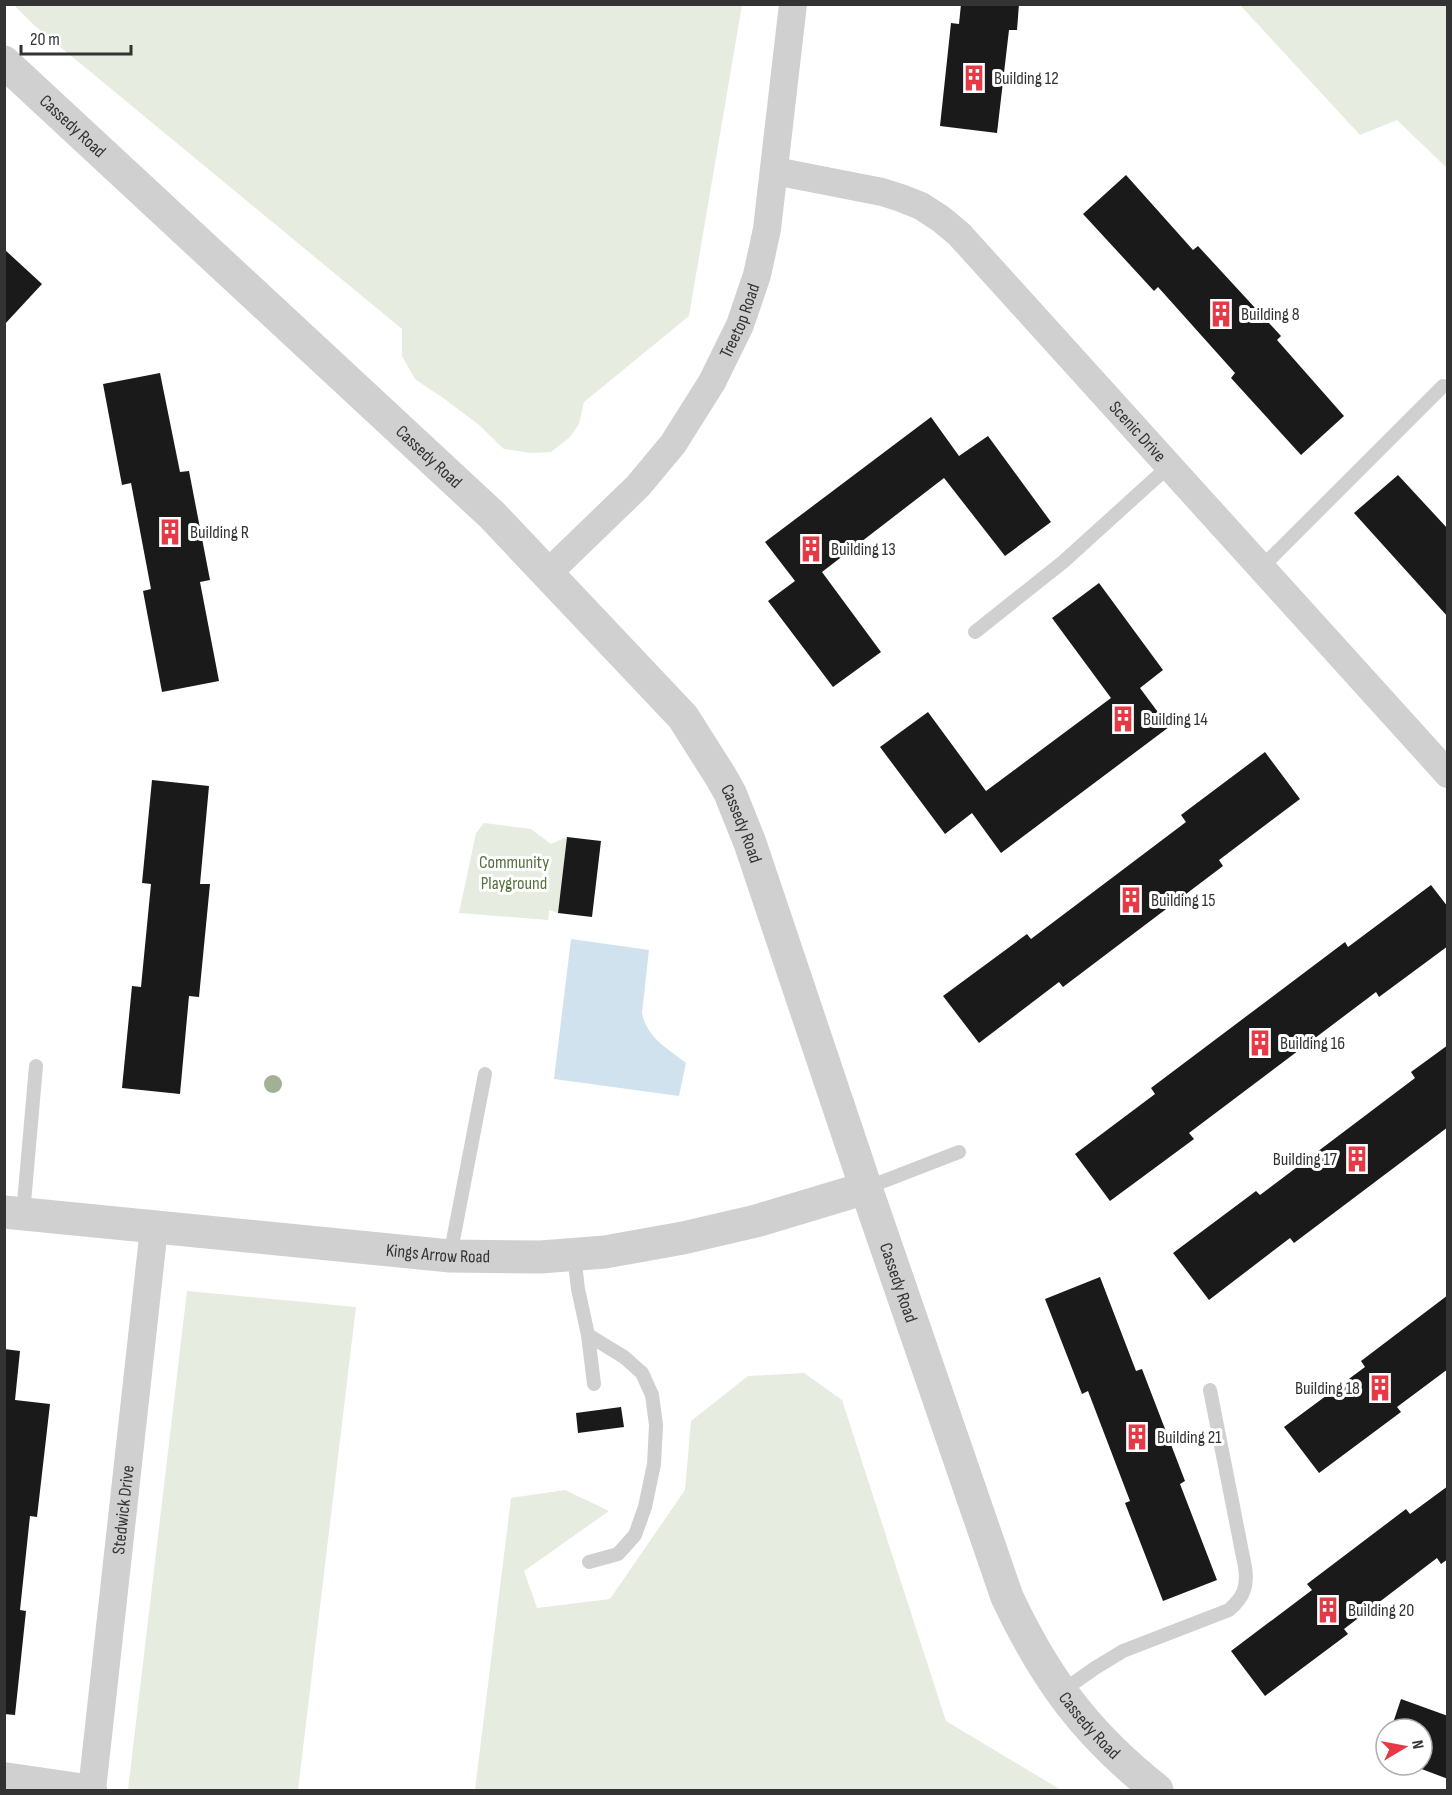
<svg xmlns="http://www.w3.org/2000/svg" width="1452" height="1795" viewBox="0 0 1452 1795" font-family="'Sofia Sans Condensed',sans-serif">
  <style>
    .green { fill: #e6ecdf }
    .water { fill: #cfe2ee }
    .building { fill: #1a1a1a }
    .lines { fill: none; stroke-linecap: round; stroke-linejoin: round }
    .service { stroke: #d0d0d0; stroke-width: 14 }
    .minor { stroke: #d0d0d0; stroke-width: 28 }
    .tertiary { stroke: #d0d0d0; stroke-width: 33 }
    .tree { fill: #a2b095 }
    .labels { text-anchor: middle; stroke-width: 6; stroke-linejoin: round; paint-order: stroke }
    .poi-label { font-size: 18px; fill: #333; stroke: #fff; text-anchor: start }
    .street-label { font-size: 18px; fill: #333; stroke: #fff }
    .park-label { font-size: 18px; fill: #56703f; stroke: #fff }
  </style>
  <rect width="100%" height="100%" fill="#fff"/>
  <path class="green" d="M14,5H742L689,316L584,402L579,424L570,437L551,452L531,453L504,449L479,425L446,400L415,379L402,356V329L35,26Z
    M1240,5H1447V168L1397,120L1360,135Z
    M484,823L531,829L551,844L567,837L558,913L549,910L548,920L459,913L476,833Z
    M187,1291L356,1307L298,1790H128Z
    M804,1373L842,1400L946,1721L1061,1790H475L511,1498L565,1490L609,1511L524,1571L537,1608L610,1599L685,1490L691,1421L748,1376Z"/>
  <path class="water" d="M571,939L649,950L642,1013C647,1038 667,1048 686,1063L679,1096L554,1079Z"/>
  <path class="building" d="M961,4H1019L1017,30H1009L997,133L940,126L951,23L959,24Z
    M1126,175L1193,250L1198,246L1281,336L1277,340L1344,416L1301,455L1231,378L1235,373L1158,287L1154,291L1083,214Z
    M4,249L42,284L4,325Z
    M160,373L180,472L189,471L210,580L200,582L219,681L162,692L143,591L151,589L131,483L122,485L103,384Z
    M931,417L959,456L988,436L1051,522L1005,556L944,478L822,572L881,652L833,687L768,601L795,581L765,542Z
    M1398,475L1448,529V617L1354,513Z
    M1099,583L1163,670L1140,688L1169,727L1001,853L972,813L945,834L880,747L928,712L986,791L1111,698L1052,618Z
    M1265,752L1300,799L1219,860L1223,866L1063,987L1059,982L979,1043L943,996L1027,934L1031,939L1186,822L1181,815Z
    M152,780L209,786L200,884H210L199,997L189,996L180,1094L122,1088L132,986L141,987L151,884L142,883Z
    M567,837L601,841L592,917L558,913Z
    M1431,885L1448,907V946L1379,997L1376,992L1189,1133L1194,1139L1110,1201L1075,1154L1155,1094L1151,1088L1345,942L1348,947Z
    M1448,1045V1127L1294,1243L1290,1238L1209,1300L1173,1253L1256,1191L1260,1195L1415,1078L1411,1072Z
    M1100,1277L1136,1371L1142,1369L1185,1481L1180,1484L1217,1580L1163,1601L1125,1503L1130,1501L1088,1391L1082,1394L1045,1299Z
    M1448,1295V1369L1397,1407L1401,1412L1319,1473L1284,1427L1365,1367L1361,1361Z
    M4,1349L20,1351L15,1400L50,1404L37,1517L30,1516L20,1610L26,1611L15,1715L4,1714Z
    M621,1407L624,1427L578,1433L576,1413Z
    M1448,1486V1559L1441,1564L1437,1558L1344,1629L1348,1634L1265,1696L1231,1651L1312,1590L1307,1584L1406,1509L1410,1514Z
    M1401,1699L1448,1716V1779L1411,1765H1422V1729H1391Z
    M1386,1743V1756L1381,1755Z"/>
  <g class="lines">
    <path class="service" d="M1261,568L1443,386
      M975,632L1063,562L1169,466
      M866,1188L959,1152
      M23,1214L36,1066
      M574,1255L578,1289L588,1335L594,1384
      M450,1256L485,1074
      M588,1335L624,1357L642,1373L652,1395L656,1425L654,1464L645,1507L635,1535L618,1554L589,1562
      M1061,1692L1095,1668L1123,1651L1229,1610C1244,1597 1248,1586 1245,1567L1210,1390"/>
    <g class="minor">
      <path id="s1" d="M775,171L882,192L901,198L921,206L941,219L959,234L1448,774"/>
      <path id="s2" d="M547,574L638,486L673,444L712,382L740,325L757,275L767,229L793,4"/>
      <path d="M4,1776L93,1789"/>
      <path id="s3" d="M92,1790L154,1228"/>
    </g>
    <g class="tertiary">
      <path id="s4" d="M4,62L492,515L683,717L721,777L730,793L750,843L866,1188L1007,1597C1045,1678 1086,1734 1157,1790"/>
      <path id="s5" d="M4,1212L450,1256L541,1257L605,1252L683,1238L756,1221L866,1188"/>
    </g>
  </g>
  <circle class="tree" cx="273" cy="1084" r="9"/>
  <defs>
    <g id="building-bare" transform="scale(2.07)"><path d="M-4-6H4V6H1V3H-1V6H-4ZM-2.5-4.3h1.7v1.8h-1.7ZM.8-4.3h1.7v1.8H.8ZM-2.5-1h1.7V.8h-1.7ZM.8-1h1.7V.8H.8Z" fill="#e63946" stroke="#fff" stroke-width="2.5" paint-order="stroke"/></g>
  </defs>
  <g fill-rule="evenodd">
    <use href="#building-bare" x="974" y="78"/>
    <use href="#building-bare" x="1221" y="314"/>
    <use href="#building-bare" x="170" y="532"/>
    <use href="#building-bare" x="811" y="549"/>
    <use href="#building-bare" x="1123" y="719"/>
    <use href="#building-bare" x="1131" y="900"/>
    <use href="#building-bare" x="1260" y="1043"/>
    <use href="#building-bare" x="1357" y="1159"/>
    <use href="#building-bare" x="1380" y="1388"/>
    <use href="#building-bare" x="1137" y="1437"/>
    <use href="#building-bare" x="1328" y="1610"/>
  </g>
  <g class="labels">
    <g class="poi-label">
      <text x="994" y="84">Building 12</text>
      <text x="1241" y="320">Building 8</text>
      <text x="190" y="538">Building R</text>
      <text x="831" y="555">Building 13</text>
      <text x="1143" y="725">Building 14</text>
      <text x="1151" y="906">Building 15</text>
      <text x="1280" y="1049">Building 16</text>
      <text x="1337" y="1165" text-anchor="end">Building 17</text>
      <text x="1360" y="1394" text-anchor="end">Building 18</text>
      <text x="1157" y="1443">Building 21</text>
      <text x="1348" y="1616">Building 20</text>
    </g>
    <g class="street-label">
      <text dy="6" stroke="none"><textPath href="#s4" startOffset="94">Cassedy Road</textPath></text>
      <text dy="6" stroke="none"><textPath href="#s2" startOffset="322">Treetop Road</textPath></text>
      <text dy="6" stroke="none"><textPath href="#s1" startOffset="464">Scenic Drive</textPath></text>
      <text dy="6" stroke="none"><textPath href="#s4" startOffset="580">Cassedy Road</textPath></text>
      <text dy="6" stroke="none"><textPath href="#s4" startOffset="1066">Cassedy Road</textPath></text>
      <text dy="6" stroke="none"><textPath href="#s5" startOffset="436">Kings Arrow Road</textPath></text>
      <text dy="6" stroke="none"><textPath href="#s4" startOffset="1551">Cassedy Road</textPath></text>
      <text dy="6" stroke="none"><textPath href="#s3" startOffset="282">Stedwick Drive</textPath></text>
      <text dy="6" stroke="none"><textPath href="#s4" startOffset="2037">Cassedy Road</textPath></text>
    </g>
    <g class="park-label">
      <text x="514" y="868">Community<tspan x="514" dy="21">Playground</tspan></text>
    </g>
  </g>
  <rect width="1452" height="1795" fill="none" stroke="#333333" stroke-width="12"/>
  <g transform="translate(1404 1747) rotate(80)"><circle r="28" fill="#ffffff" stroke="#adadad" stroke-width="1.5"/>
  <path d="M0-4.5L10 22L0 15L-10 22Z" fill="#e63946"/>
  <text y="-9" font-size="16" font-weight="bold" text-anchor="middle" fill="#333333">N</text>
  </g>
  <path d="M21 45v9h110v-9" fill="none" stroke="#333333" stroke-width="3"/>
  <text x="30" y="45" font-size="18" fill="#333333" stroke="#ffffff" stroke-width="4.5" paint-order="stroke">20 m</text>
</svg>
